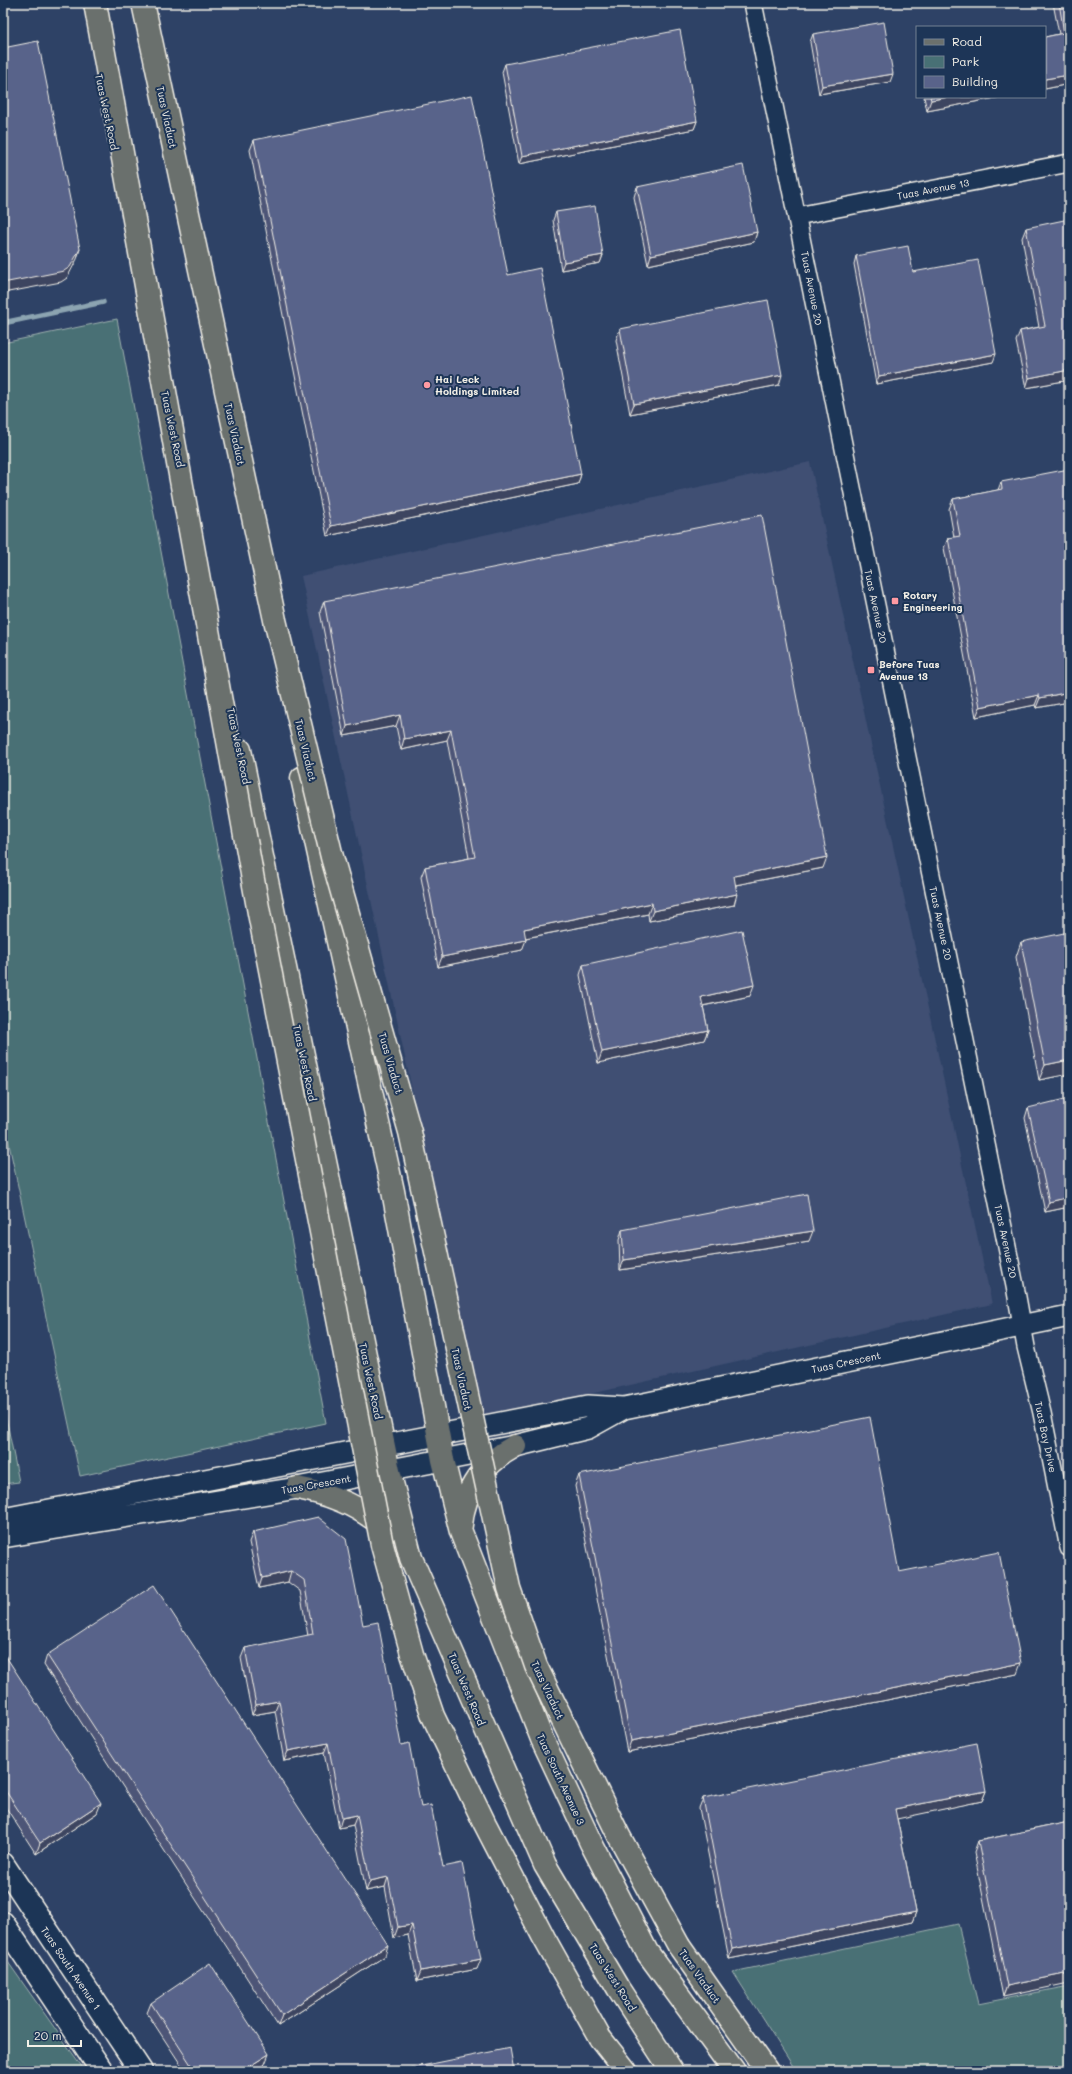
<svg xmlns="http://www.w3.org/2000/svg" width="1072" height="2074" viewBox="0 0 1072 2074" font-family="Mali,sans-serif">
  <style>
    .built { fill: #3f4f73 }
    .green { fill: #487075; stroke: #9eb0ae }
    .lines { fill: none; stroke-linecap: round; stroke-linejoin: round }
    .stream { stroke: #8ca4b1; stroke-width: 5.5 }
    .minor-casing { stroke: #f4f1e8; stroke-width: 20 }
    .tertiary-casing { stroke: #f4f1e8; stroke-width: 24 }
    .secondary-casing { stroke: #f4f1e8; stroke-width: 25 }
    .primary-casing { stroke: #f4f1e8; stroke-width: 25 }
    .minor { stroke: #1d3557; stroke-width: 17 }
    .tertiary { stroke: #1d3557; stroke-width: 21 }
    .secondary { stroke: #1d3557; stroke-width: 22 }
    .primary { stroke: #6b706d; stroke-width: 22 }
    .primary-bridge-casing { stroke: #f4f1e8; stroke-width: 25; stroke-linecap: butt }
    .primary-bridge { stroke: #6b706d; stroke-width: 22 }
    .wall { fill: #4d5577; stroke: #f4f1e8 }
    .shaded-wall { fill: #3e4561; stroke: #f4f1e8 }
    .building { fill: #59638a; stroke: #f4f1e8 }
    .poi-dot { fill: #ff9aa2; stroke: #1d3557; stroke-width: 1.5 }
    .labels { text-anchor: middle; stroke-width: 4; stroke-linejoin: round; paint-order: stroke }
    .street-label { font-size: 10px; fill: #f4f1e8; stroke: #1d3557 }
    .poi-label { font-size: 10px; font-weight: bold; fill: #f4f1e8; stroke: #1d3557; text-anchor: start }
  </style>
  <rect width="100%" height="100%" fill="#2e4266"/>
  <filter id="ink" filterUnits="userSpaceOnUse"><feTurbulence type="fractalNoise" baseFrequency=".025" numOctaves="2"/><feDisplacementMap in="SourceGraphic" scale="8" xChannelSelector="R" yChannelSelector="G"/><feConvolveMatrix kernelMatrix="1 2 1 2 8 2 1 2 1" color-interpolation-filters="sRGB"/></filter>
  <g filter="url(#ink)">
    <path class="built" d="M810,462L992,1304L483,1418L301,576Z"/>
    <path class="green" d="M117,319L326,1423L80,1476L3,1116V343Z
      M3,1402L19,1482L3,1484Z
      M958,1924L978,2004L1069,1986V2071H796L733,1972Z
      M3,1955L85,2071H3Z"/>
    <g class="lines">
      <path class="stream" d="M3,323L103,302"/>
      <g class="minor-casing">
        <path id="minor" d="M753,3L1015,1286L1026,1347L1042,1413L1069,1548
          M797,216L1069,163"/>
      </g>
      <g class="tertiary-casing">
        <path id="tertiary" d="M3,1519L588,1406L624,1408L1069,1316
          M3,1537L297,1488L515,1446L588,1428L624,1408"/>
      </g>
      <g class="secondary-casing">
        <path id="secondary" d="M3,1864L141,2071
          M3,1923L102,2071"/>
      </g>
      <g class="primary-casing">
        <path id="primary" d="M240,750L389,1471L411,1558L545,1865L618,1988L672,2071
          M302,778L393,1191L443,1460L461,1532L542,1739L591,1843L647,1952L734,2071
          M297,1488C331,1494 361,1506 387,1530
          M461,1525C464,1489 485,1462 515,1446
          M679,1946L767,2071
          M600,2038L626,2071"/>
      </g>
      <use href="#minor" class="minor"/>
      <use href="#tertiary" class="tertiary"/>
      <use href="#secondary" class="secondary"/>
      <use href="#primary" class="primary"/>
      <g class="primary-bridge-casing">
        <path id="primary-bridge" d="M95,3L259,913L382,1545L412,1654L433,1716L485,1824L544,1938L600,2038
          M143,3L275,620L332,857L410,1132L509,1588L536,1666L619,1836L679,1946"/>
      </g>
      <use href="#primary-bridge" class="primary-bridge"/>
    </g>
    <path class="wall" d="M1053,3H1069V84L1045,89V37L1059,34Z
      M813,34L890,82L819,94L810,42Z
      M505,64L697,121L694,129L519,164L502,72Z
      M924,97H1001L927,111Z
      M254,140L508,275L581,474L578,484L327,536L250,150Z
      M637,187L757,232L754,242L648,265L634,197Z
      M556,212L603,255L600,263L561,270L553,220Z
      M1026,228L1069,380L1026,388L1016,341L1020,331L1039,327L1022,238Z
      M856,256L913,272L993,362L876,384L854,264Z
      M620,329L779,385L630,414L616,340Z
      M1001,482L1069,702L1036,708L1035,705L976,717L944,548L948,538L954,537L949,509L953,499L998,490Z
      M324,601L823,868L736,885L734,905L649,921L648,914L526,938L522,950L438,967L421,877L425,867L469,858L447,740L401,750L396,726L344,736L320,612Z
      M1021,942L1069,1074L1039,1080L1016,957Z
      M583,965L750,996L703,1006L708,1030L704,1040L598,1063L580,975Z
      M1028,1108L1069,1207L1045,1212L1025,1118Z
      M622,1230L809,1241L620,1270L619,1240Z
      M579,1475L899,1572L1017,1674L627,1752L575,1486Z
      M253,1532L363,1625L401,1745L421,1807L443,1867L477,1969L417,1981L408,1935L394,1938L385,1887L366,1891L353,1825L339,1828L324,1753L284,1761L275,1711L252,1715L241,1658L245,1648L308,1636L300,1591L288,1582L259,1588L249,1542Z
      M3,1652L97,1813L36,1854L3,1803Z
      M47,1655L385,1956L278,2026L44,1665Z
      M986,1791L982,1801L897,1818L916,1912L912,1922L729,1959L699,1808L703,1798Z
      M1069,1822L1003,1997L974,1852L978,1841Z
      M151,2003L265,2064L254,2071H185L147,2013Z"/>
    <path class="shaded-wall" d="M893,74L890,82L819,94L822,86Z
      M1069,75V84L1045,89V79Z
      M949,97H1001L927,111L931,100Z
      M697,121L694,129L519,164L522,156Z
      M757,232L754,242L648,265L651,255Z
      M80,249L77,259L67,278L61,282L3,293V283Z
      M603,255L600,263L561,270L564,262Z
      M996,354L993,362L876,384L879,376Z
      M1069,370V380L1026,388L1029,378Z
      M782,375L779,385L630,414L634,404Z
      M581,474L578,484L327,536L331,526Z
      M1069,692V702L1036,708L1040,698Z
      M1039,695L1035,705L976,717L980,707Z
      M400,715L396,726L344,736L347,726Z
      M451,730L447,740L401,750L404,739Z
      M827,857L823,868L730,886L734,876Z
      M737,894L734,905L649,921L653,911Z
      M652,903L648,914L520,939L524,929Z
      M526,940L522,950L438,967L442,957Z
      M754,985L750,996L697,1007L701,997Z
      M708,1030L704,1040L598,1063L602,1052Z
      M1069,1060V1074L1039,1080L1045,1065Z
      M1069,1197V1207L1045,1212L1049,1202Z
      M813,1231L809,1241L620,1270L624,1260Z
      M291,1571L288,1582L259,1588L262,1578Z
      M1021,1663L1017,1674L627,1752L631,1741Z
      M279,1701L275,1711L252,1715L256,1705Z
      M328,1743L324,1753L284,1761L288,1751Z
      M986,1791L982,1801L892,1820L895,1809Z
      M101,1803L97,1813L36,1854L40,1843Z
      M357,1815L353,1825L339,1828L342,1818Z
      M388,1877L385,1887L366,1891L370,1881Z
      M916,1912L912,1922L729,1959L732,1949Z
      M412,1925L408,1935L394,1938L398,1927Z
      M388,1945L385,1956L278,2026L282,2015Z
      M481,1959L477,1969L417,1981L421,1971Z
      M1069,1973V1983L1003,1997L1007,1986Z
      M269,2054L265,2064L254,2071H242Z"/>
    <path class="building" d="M1059,3H1069V75L1045,79V37L1064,33Z
      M884,22L893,74L822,86L813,34Z
      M680,30L697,121L522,156L505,64Z
      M38,41L80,249L70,267L64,271L3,283V48Z
      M472,95L508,275L540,268L581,474L331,526L254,140Z
      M930,97H949L931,100Z
      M743,165L757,232L651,255L637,187Z
      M595,206L603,255L564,262L556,212Z
      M1069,219V370L1029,378L1020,331L1045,326L1026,228Z
      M908,246L913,272L978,260L996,354L879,376L856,256Z
      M768,300L782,375L634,404L620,329Z
      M1069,469V692L1040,698L1039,695L980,707L948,538L960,536L953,499L1002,489L1001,482Z
      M762,515L827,857L734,876L737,894L653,911L652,903L524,929L526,940L442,957L425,867L475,857L451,730L404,739L400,715L347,726L324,601Z
      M742,930L754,985L701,997L708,1030L602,1052L583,965Z
      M1069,932V1060L1045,1065L1021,942Z
      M1069,1098V1197L1049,1202L1028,1108Z
      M807,1194L813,1231L624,1260L622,1230Z
      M870,1417L899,1572L999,1552L1021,1663L631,1741L579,1475Z
      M318,1517L346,1539L363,1625L378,1622L401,1745L409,1743L421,1807L431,1805L443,1867L462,1863L481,1959L421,1971L412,1925L398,1927L388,1877L370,1881L357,1815L342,1818L328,1743L288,1751L279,1701L256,1705L245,1648L313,1634L304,1580L291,1571L262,1578L253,1532Z
      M154,1585L388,1945L282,2015L47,1655Z
      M3,1652L101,1803L40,1843L3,1787Z
      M977,1743L986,1791L895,1809L916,1912L732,1949L703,1798Z
      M1069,1822V1973L1007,1986L978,1841Z
      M210,1963L269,2054L242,2071H195L151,2003Z
      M510,2048L514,2071H397Z"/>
  </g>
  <g class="poi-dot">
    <circle cx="427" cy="385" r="4"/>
    <rect x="891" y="597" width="8" height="8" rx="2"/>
    <rect x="867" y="666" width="8" height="8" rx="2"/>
  </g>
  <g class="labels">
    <g class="street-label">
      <text transform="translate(107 112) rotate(78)" y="4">Tuas West Road</text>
      <text transform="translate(167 117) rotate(78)" y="4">Tuas Viaduct</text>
      <text transform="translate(933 189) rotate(-11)" y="4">Tuas Avenue 13</text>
      <text transform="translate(812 288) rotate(79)" y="4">Tuas Avenue 20</text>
      <text transform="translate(173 429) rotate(78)" y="4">Tuas West Road</text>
      <text transform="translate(235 434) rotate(78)" y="4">Tuas Viaduct</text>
      <text transform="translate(876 606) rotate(78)" y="4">Tuas Avenue 20</text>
      <text transform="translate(239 746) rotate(78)" y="4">Tuas West Road</text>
      <text transform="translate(306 750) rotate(77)" y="4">Tuas Viaduct</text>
      <text transform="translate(941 923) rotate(78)" y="4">Tuas Avenue 20</text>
      <text transform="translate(305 1063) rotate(78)" y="4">Tuas West Road</text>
      <text transform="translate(391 1063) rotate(74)" y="4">Tuas Viaduct</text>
      <text transform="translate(1006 1241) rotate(78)" y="4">Tuas Avenue 20</text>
      <text transform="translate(846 1362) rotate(-12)" y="4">Tuas Crescent</text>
      <text transform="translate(462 1379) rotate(78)" y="4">Tuas Viaduct</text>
      <text transform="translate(371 1381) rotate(78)" y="4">Tuas West Road</text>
      <text transform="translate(1046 1437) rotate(78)" y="4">Tuas Bay Drive</text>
      <text transform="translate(316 1484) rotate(-10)" y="4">Tuas Crescent</text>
      <text transform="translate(467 1689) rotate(67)" y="4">Tuas West Road</text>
      <text transform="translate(548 1690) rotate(65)" y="4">Tuas Viaduct</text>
      <text transform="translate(561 1779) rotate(65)" y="4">Tuas South Avenue 3</text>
      <text transform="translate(71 1968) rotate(56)" y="4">Tuas South Avenue 1</text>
      <text transform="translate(700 1976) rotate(55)" y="4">Tuas Viaduct</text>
      <text transform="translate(613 1977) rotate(58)" y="4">Tuas West Road</text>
    </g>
    <g class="poi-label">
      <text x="435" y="383">Hai Leck<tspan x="435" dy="12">Holdings Limited</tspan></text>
      <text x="903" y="599">Rotary<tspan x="903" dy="12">Engineering</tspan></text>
      <text x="879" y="668">Before Tuas<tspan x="879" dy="12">Avenue 13</tspan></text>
    </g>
  </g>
  <rect width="1072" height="2074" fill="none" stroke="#1d3557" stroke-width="16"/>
  <rect x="8" y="8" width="1056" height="2058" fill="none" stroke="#f4f1e8" stroke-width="1.5" filter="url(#ink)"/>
  <rect x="916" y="26" width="130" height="72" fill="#1d3557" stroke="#738091"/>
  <rect x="924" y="39" width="20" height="6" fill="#6b706d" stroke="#738091"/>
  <text x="952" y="46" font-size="12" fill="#f4f1e8">Road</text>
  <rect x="924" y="56" width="20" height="12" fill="#487075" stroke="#738091"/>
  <text x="952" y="66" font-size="12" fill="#f4f1e8">Park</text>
  <rect x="924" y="76" width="20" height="12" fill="#59638a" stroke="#738091"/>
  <text x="952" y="86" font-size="12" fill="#f4f1e8">Building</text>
  <path d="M28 2040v6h53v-6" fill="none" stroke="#f4f1e8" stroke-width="2"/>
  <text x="34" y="2040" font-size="12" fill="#f4f1e8" stroke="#1d3557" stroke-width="3" paint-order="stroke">20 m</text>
</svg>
